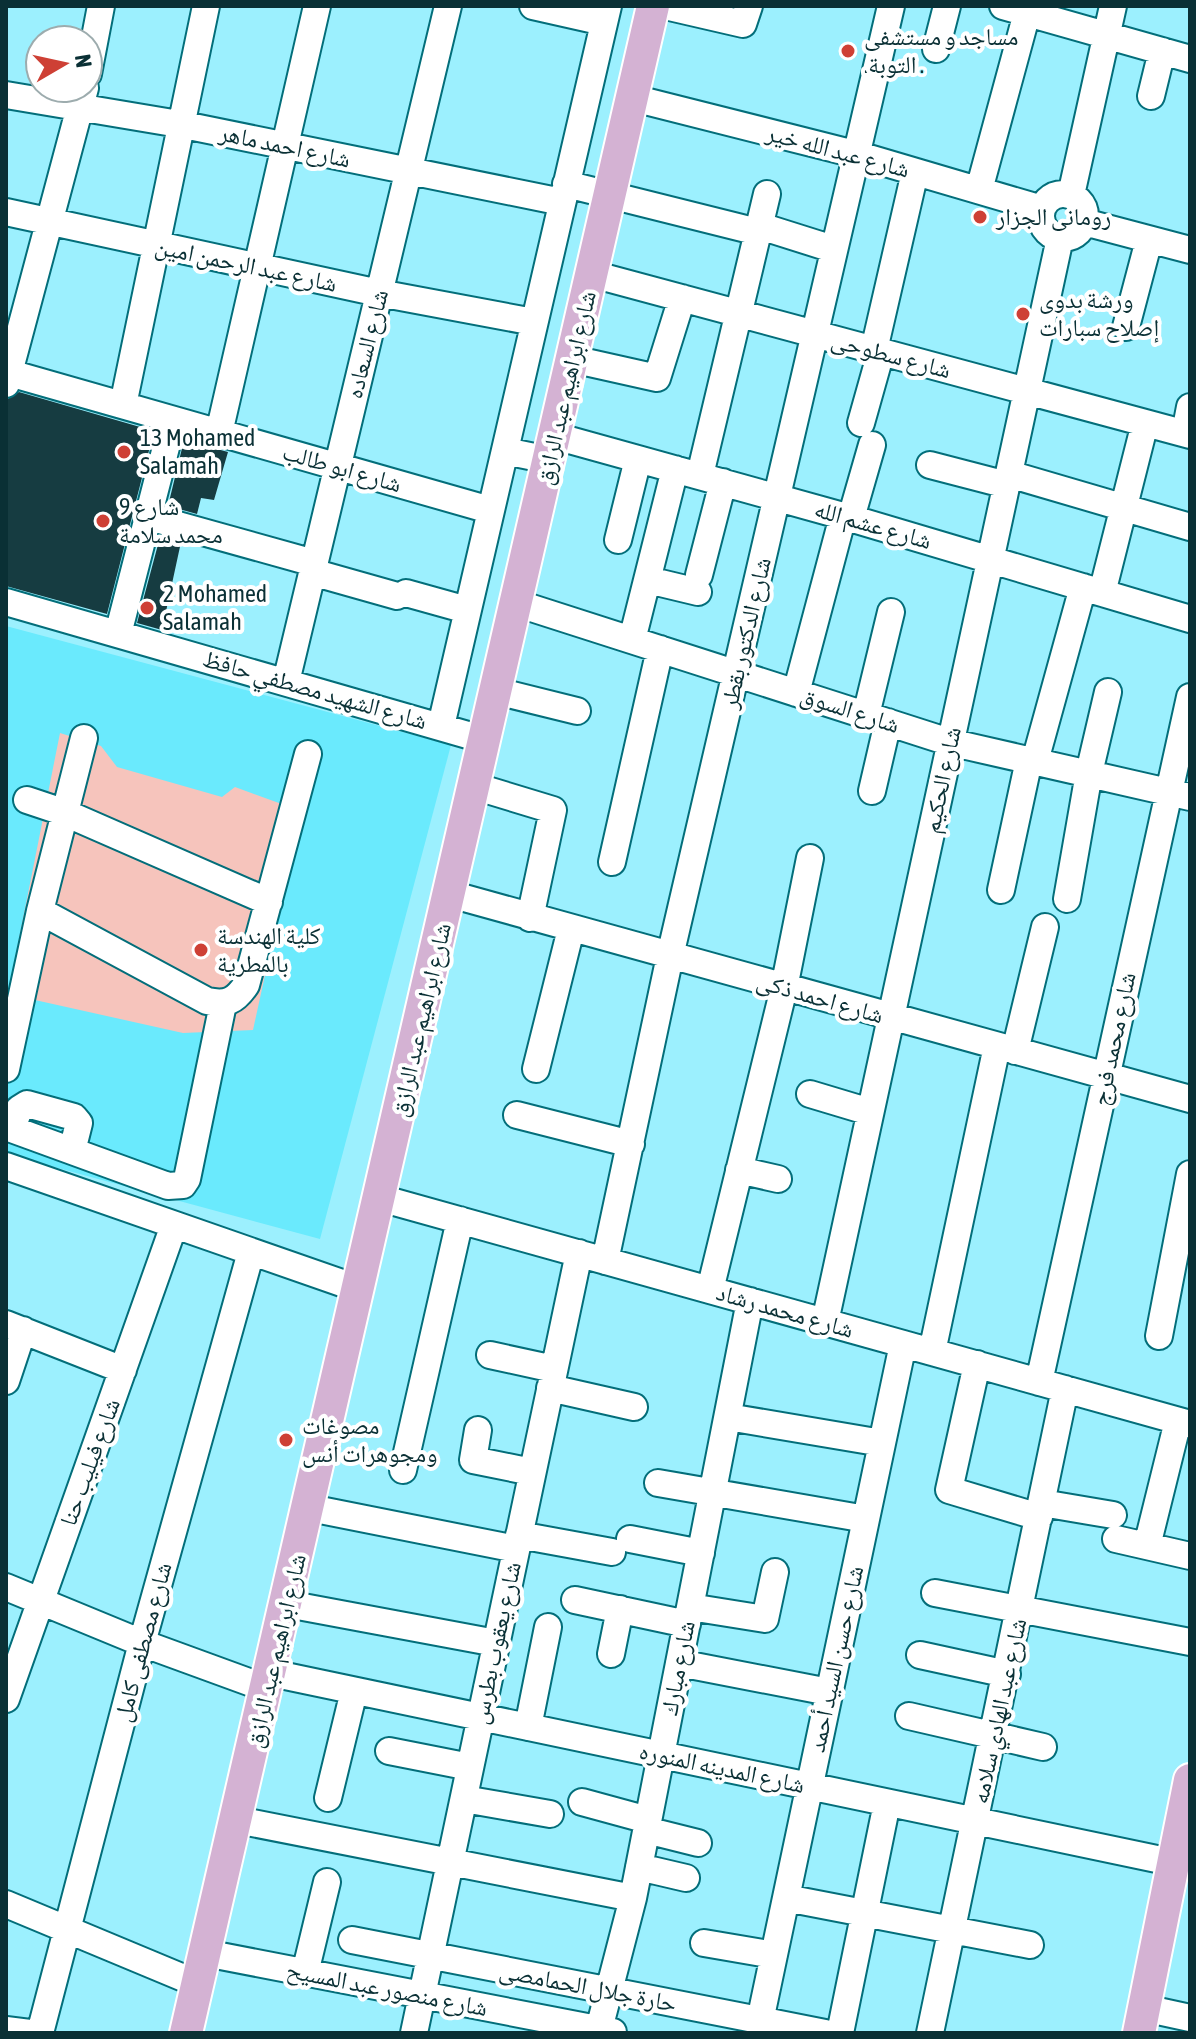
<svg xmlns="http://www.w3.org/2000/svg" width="1196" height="2039" viewBox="0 0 1196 2039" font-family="'Asap Condensed','Noto Naskh Arabic',sans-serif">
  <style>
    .built { fill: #6aeafd }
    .green { fill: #f6c4bc }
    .building { fill: #163c41 }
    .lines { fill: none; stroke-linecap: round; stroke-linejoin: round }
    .minor-casing { stroke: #036e7a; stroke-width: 30 }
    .major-casing { stroke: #fff; stroke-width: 36 }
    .minor { stroke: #fff; stroke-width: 26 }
    .major { stroke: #d4b2d3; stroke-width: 32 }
    .poi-dot { fill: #ce4035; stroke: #fff; stroke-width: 3 }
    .labels { text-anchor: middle; stroke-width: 8; stroke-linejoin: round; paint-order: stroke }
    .poi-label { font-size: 24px; fill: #0a3035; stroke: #fff; text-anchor: start }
    .street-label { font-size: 24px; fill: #0a3035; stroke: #fff }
  </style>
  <rect width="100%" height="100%" fill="#9cf0fe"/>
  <path class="built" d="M6,626L451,745L320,1239L6,1154Z"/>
  <path class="green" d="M60,733L101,746L117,767L222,797L235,787L301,811L253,1030L183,1033L8,994Z"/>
  <path class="building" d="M19,392L154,431L107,614L6,586V400Z
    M184,440L228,452L214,500L201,498L197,514L168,506Z
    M160,537L181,542L162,630L137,623Z"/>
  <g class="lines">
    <g class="minor-casing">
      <path id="minor" d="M533,6L604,22
        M665,6L743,24L749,6
        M1003,6L1190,59
        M936,49L947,6
        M88,74L101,6
        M6,95L179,124L562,202
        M1151,96L1162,51
        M633,98L855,154L1042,209
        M566,184L758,232
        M979,190L1027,13
        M1041 216a22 22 0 1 1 44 0a22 22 0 1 1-44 0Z
        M1071,195L1113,6
        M6,212L379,293L534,322
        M1084,222L1190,250
        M760,226L833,249
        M592,274L1190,435
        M1126,327L1149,240
        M874,350L915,172
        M572,359L657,378L682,298
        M6,372L490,510
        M6,384L85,88
        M123,405L206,6
        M861,423L881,352
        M219,433L317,6
        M1185,433L1190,407
        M555,436L843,516L1190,619
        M505,451L549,460
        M930,465L1007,485
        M1009,474L1190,527
        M700,475L767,194
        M149,517L314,563
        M851,518L872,445
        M618,540L638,459
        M312,572L397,596
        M699,575L723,482
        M648,580L698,592
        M406,593L467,610
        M1102,593L1145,423
        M6,602L485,740
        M516,603L949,742L1190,797
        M118,634L173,420
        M632,640L675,469
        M286,682L448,6
        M496,691L577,711
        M796,693L843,516
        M866,715L891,612
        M441,726L608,6
        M1035,761L1083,587
        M474,786L553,810L530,918
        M872,791L888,722
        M27,800L63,812L269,902
        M612,862L660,649
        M1001,890L1029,760
        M450,894L1190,1099
        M1067,899L1089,773L1108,692
        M40,911L207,1001C227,1005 235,1001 246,985L308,754
        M1015,1051L1045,927
        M6,1069L40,911L84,738
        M536,1069L571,929
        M810,1094L870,1112
        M517,1115L631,1144
        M6,1127L168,1186L183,1185L187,1179L223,1004
        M12,1129L19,1109L27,1104L74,1117L79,1123L72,1151
        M6,1166L359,1289
        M739,1170L778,1179
        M380,1198L1190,1424
        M605,1261L670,956L891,6
        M710,1290L784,988L810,858
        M825,1322L1060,238
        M6,1324L123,1370
        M1159,1336L1190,1174
        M932,1352L997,1046
        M490,1355L554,1369
        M977,1364L949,1490L1039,1517
        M6,1381L23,1330
        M1039,1382L1190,697
        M550,1388L634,1407
        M728,1417L882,1443
        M478,1430L473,1460L532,1472
        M403,1470L460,1220
        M658,1483L866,1519
        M1042,1503L1113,1515
        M310,1508L516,1549
        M519,1535L612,1552
        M630,1539L701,1553
        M1116,1539L1190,1556
        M1147,1546L1178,1421
        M6,1587L142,1643L268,1689
        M935,1593L1190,1642
        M575,1600L687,1624
        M287,1604L496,1643
        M690,1607L765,1619L775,1572
        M611,1654L620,1609
        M920,1655L1007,1674
        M679,1663L829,1692
        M271,1673L1190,1866
        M6,1699L174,1225
        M909,1716L1043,1747
        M528,1727L548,1627
        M389,1751L470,1767
        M328,1798L354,1691
        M464,1799L550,1814
        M582,1802L648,1820
        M237,1820L633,1898
        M646,1830L698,1843
        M639,1867L686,1878
        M786,1898L1030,1945
        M6,1904L198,1984
        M352,1940L825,2033
        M704,1943L774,1955
        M205,1953L613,2032
        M305,1973L327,1882
        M1144,2008L1190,2018
        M760,2021L903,1344
        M6,2030L30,2033
        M40,2033L142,1643L251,1252
        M414,2033L579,1253
        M598,2033L633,1898L750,1301
        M840,2033L887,1803
        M930,2033L1065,1389"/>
    </g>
    <g class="major-casing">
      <path id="major" d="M186,2033L653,6
        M1139,2033L1190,1780"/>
    </g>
    <use href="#minor" class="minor"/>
    <use href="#major" class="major"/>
  </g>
  <g class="poi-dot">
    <circle cx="848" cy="51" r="8"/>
    <circle cx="980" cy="217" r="8"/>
    <circle cx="1023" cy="314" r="8"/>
    <circle cx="124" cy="452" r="8"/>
    <circle cx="103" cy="521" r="8"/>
    <circle cx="147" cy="608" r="8"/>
    <circle cx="201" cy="950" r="8"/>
    <circle cx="286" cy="1440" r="8"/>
  </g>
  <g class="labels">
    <g class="poi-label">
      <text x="864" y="45">مساجد و مستشفى<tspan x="864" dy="28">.التوبة .</tspan></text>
      <text x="996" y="225">رومانى الجزار</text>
      <text x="1039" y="308">ورشة بدوى<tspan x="1039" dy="28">إصلاح سبارات</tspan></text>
      <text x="140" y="446">13 Mohamed<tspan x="140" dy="28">Salamah</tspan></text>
      <text x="119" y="515">9 شارع<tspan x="119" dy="28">محمد سلامة</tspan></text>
      <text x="163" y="602">2 Mohamed<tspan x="163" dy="28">Salamah</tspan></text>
      <text x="217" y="944">كلية الهندسة<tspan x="217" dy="28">بالمطرية</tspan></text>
      <text x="302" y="1434">مصوغات<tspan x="302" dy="28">ومجوهرات أنس</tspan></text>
    </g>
    <g class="street-label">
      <text transform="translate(285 146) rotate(12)" y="8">شارع احمد ماهر</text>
      <text transform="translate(838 151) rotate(15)" y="8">شارع عبد الله خير</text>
      <text transform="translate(246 265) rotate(12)" y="8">شارع عبد الرحمن امين</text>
      <text transform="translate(367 344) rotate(-76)" y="8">شارع السعاده</text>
      <text transform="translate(891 355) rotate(15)" y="8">شارع سطوحى</text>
      <text transform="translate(566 388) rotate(-77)" y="8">شارع ابراهيم عبد الرازق</text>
      <text transform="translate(342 468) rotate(16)" y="8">شارع ابو طالب</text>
      <text transform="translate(873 525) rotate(16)" y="8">شارع عشم الله</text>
      <text transform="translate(746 633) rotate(-77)" y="8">شارع الدكتور بقطر</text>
      <text transform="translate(315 690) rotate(16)" y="8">شارع الشهيد مصطفي حافظ</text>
      <text transform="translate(850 710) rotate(18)" y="8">شارع السوق</text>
      <text transform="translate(942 780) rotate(-78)" y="8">شارع الحكيم</text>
      <text transform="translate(820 998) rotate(16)" y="8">شارع احمد ذكى</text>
      <text transform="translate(421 1020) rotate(-77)" y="8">شارع ابراهيم عبد الرازق</text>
      <text transform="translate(1114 1039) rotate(-78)" y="8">شارع محمد فرج</text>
      <text transform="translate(785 1311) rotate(16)" y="8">شارع محمد رشاد</text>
      <text transform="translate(90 1462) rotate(-70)" y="8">شارع فيليب حنا</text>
      <text transform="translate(143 1642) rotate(-75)" y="8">شارع مصطفى كامل</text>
      <text transform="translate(496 1643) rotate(-78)" y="8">شارع يعقوب بطرس</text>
      <text transform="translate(276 1651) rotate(-77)" y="8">شارع ابراهيم عبد الرازق</text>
      <text transform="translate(836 1659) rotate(-78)" y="8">شارع حسن السيد أحمد</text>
      <text transform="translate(678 1668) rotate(-79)" y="8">شارع مبارك</text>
      <text transform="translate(999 1711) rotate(-78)" y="8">شارع عبد الهادي سلامه</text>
      <text transform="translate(722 1768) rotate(12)" y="8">شارع المدينه المنوره</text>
      <text transform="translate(588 1987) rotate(11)" y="8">حارة جلال الحمامصى</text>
      <text transform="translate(387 1989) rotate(11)" y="8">شارع منصور عبد المسيح</text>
    </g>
  </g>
  <rect width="1196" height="2039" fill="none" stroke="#0a3035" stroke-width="16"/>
  <g transform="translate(64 64) rotate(81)"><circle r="38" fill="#ffffff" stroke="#9dacae" stroke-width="2"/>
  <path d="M0-6L14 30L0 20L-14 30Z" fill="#ce4035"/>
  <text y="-12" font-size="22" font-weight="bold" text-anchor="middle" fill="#0a3035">N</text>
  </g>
</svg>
